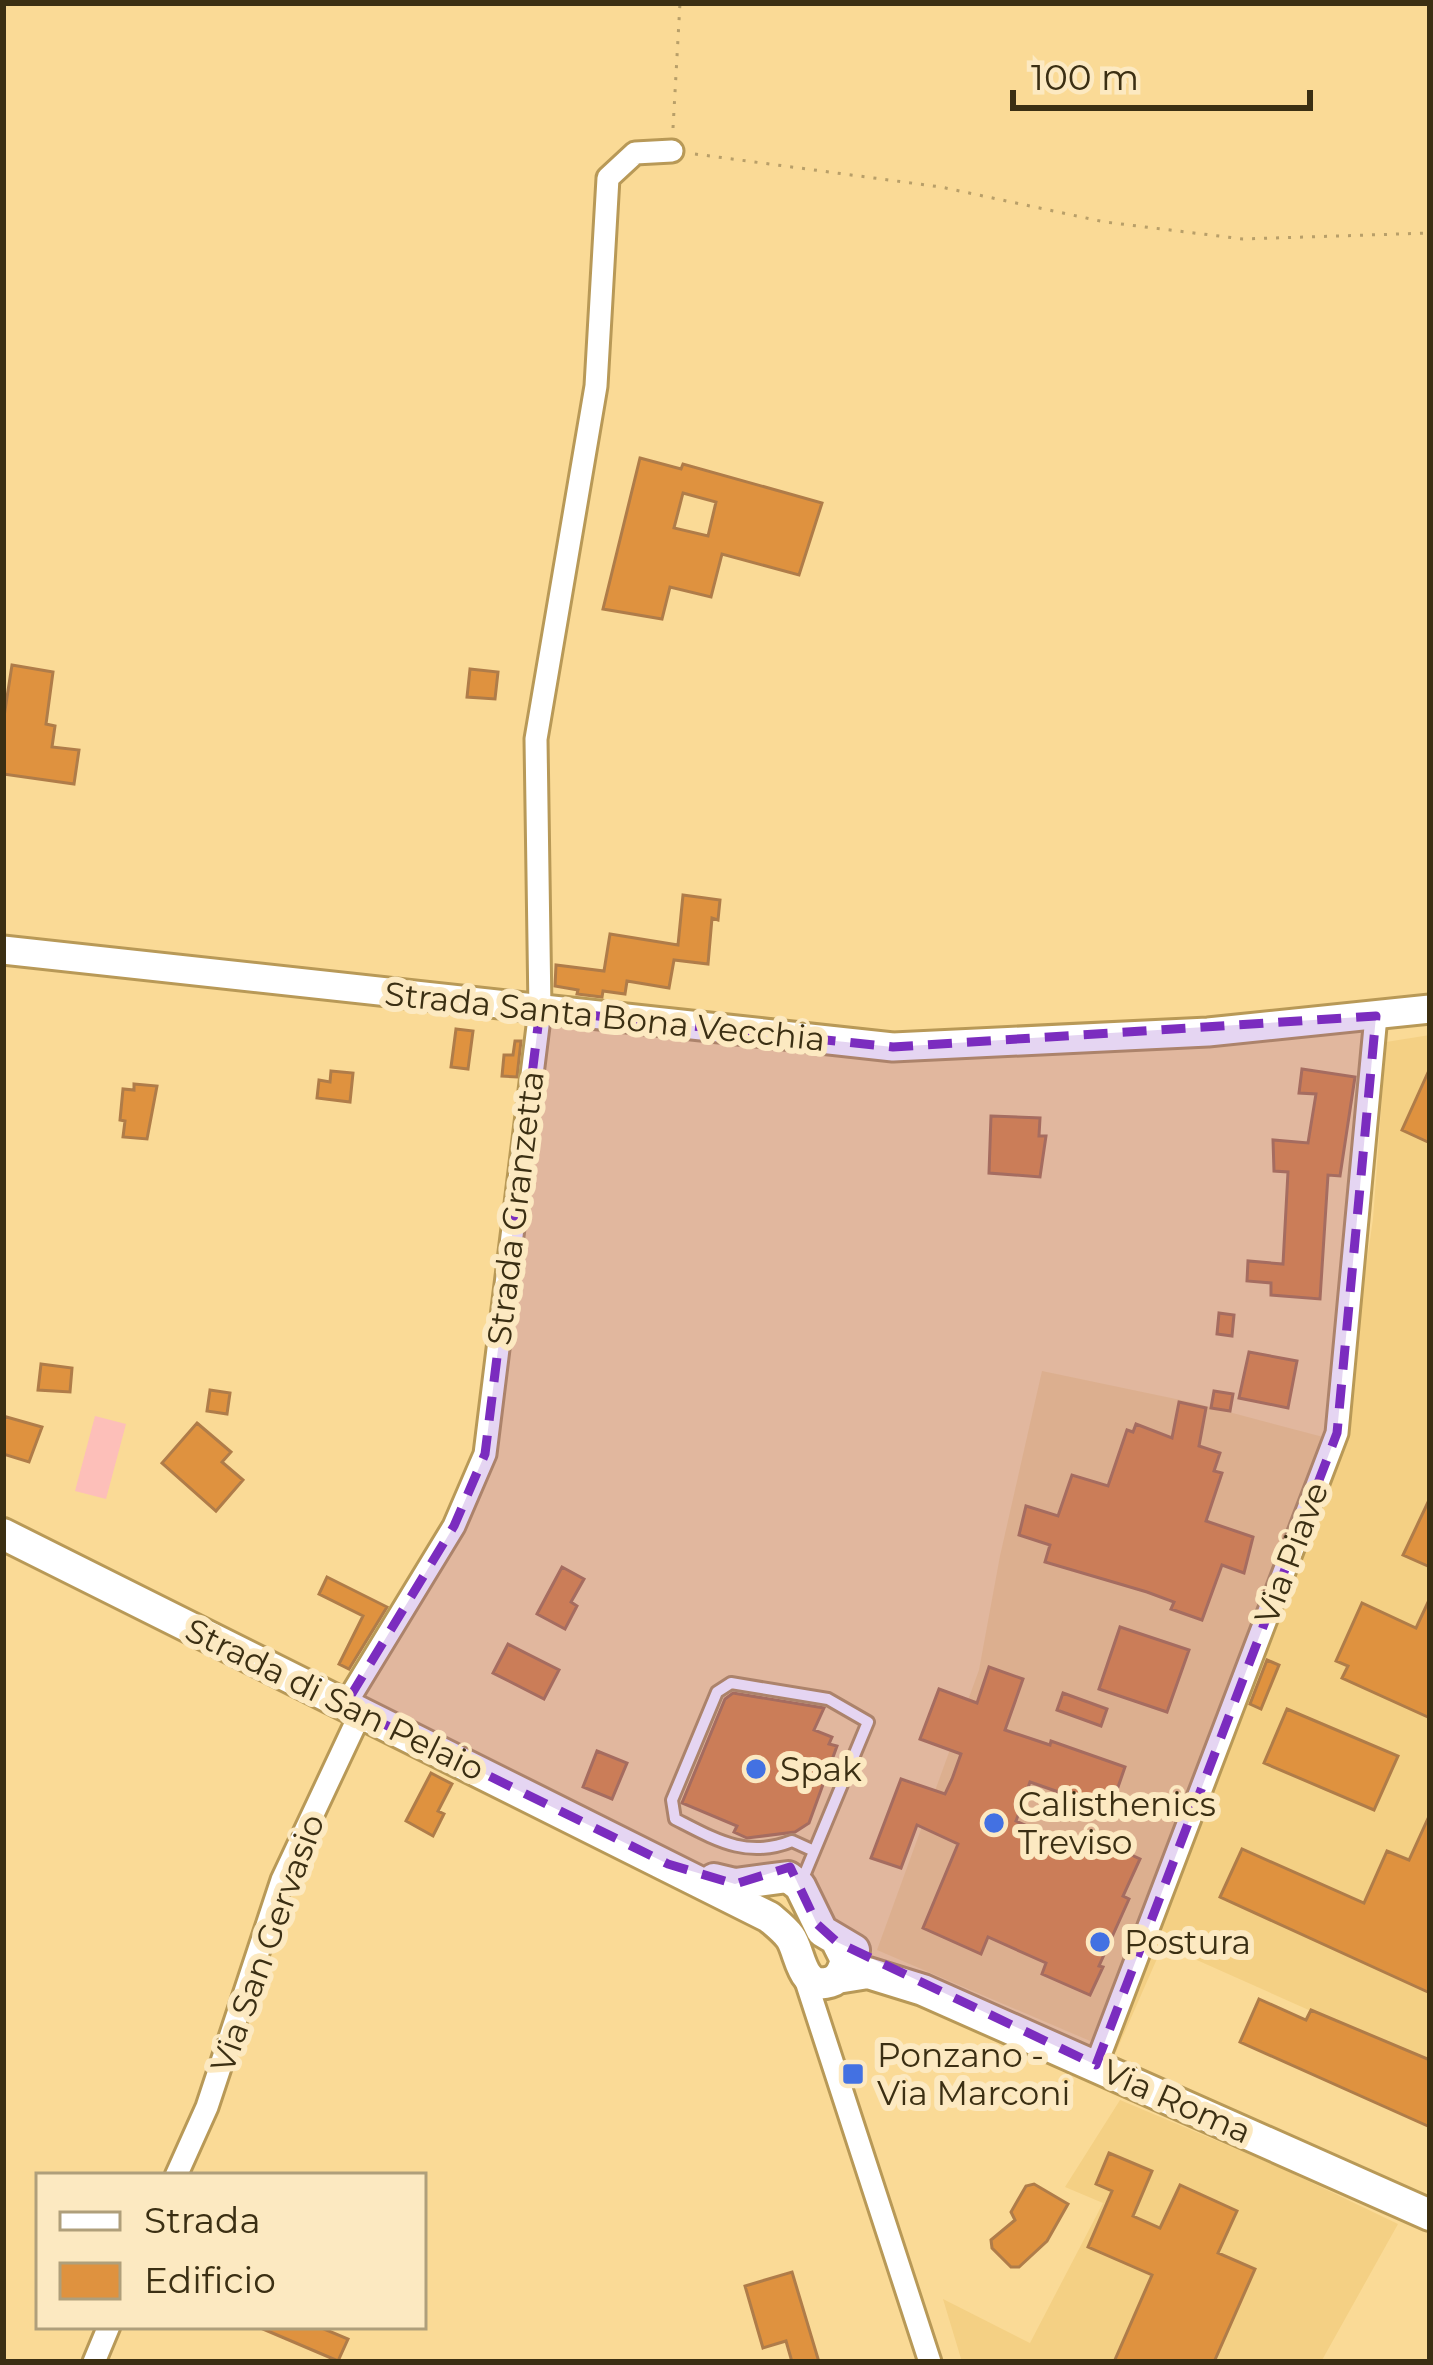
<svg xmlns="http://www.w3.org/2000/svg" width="1433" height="2365" viewBox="0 0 1433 2365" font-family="Montserrat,sans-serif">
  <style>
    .built { fill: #f4d084 }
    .green { fill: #fdbfb9 }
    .building { fill: #df923f; stroke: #af7c49; stroke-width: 3; fill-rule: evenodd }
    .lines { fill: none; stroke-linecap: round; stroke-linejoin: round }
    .service-casing { stroke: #b89957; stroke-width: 16 }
    .minor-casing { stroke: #b89957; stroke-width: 27 }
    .tertiary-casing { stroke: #b89957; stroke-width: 33 }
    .secondary-casing { stroke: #b89957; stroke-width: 36 }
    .path { stroke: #b89f69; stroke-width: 3; stroke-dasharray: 3 9; stroke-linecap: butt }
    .service { stroke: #fff; stroke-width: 10 }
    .minor { stroke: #fff; stroke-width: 21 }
    .tertiary { stroke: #fff; stroke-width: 27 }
    .secondary { stroke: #fff; stroke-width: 30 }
    .marked { fill: #7b2cbf; fill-opacity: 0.2; stroke: #7b2cbf; stroke-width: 9; stroke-dasharray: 24 15; stroke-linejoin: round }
    .poi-dot { fill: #4371e2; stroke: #fce9c1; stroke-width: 4.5 }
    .labels { text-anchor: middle; stroke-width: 12; stroke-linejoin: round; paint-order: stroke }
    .street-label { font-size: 33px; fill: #3b2f13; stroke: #fce9c1 }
    .poi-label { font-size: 33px; fill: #3b2f13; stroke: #fce9c1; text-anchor: start }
  </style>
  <rect width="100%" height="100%" fill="#fada96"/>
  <path class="built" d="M1430,1035V2064L1163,1945L1116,2052L877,1950L979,1670L1000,1556L1042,1371L1195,1403L1342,1442L1356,1293L1365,1274L1373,1219L1386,1042Z
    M1120,2100L1277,2166L1398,2224L1321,2362H962L943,2299L1030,2343L1103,2203L1065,2187Z"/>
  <path class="green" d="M95,1416L126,1424L106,1499L75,1491Z"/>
  <path class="building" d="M640,458L681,469L683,464L822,503L799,575L722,554L711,597L670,587L662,619L603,609ZM683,493L716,502L708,536L674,528Z
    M12,665L53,672L46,724L55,726L52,747L79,750L74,784L3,774V723Z
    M470,669L498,672L495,699L467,697Z
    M683,895L720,900L718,920L712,918L708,964L674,960L669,988L627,981L625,994L603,991L602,997L577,994L578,990L555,986L556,965L604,971L610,934L678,945Z
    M456,1029L473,1031L468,1069L451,1067Z
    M515,1041H521L517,1077L502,1076L504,1055H513Z
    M1430,1068V1143L1402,1130Z
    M1302,1069L1355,1077L1340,1176L1328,1175L1320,1299L1271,1295V1283L1247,1281L1248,1261L1283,1264L1288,1172L1274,1171L1273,1140L1308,1143L1316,1094L1299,1093Z
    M331,1071L353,1073L350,1102L317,1098L319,1080L330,1082Z
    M134,1084L157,1086L147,1139L123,1137L125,1121L120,1120L123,1089L134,1090Z
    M991,1116L1040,1118L1039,1136H1046L1040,1177L989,1173Z
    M1219,1313L1234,1315L1232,1336L1217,1334Z
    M1249,1352L1297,1361L1288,1408L1239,1398Z
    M41,1364L72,1368L70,1392L38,1390Z
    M210,1390L230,1393L227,1414L207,1411Z
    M1214,1391L1233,1394L1230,1411L1211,1408Z
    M1179,1402L1206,1408L1199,1446L1220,1453L1214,1471L1222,1473L1206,1521L1253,1537L1244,1573L1222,1565L1202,1620L1171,1609L1174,1602L1147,1592L1045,1562L1050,1545L1019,1535L1026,1506L1058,1516L1072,1475L1108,1486L1127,1430L1133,1432L1136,1424L1172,1438Z
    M3,1416L42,1427L29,1462L3,1454Z
    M197,1423L231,1452L222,1462L243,1480L216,1511L162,1463Z
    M1430,1498V1567L1403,1555Z
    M562,1567L584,1579L571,1602L577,1606L565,1629L537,1614Z
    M327,1577L387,1607L349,1669L339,1664L363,1616L319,1594Z
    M1430,1598V1718L1342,1678L1348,1666L1336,1661L1362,1603L1416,1628Z
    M1120,1627L1189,1650L1167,1712L1099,1689Z
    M508,1644L559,1670L544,1699L493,1673Z
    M1267,1660L1279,1665L1261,1709L1250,1704Z
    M989,1667L1023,1679L1005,1730L1050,1745L1051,1741L1125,1767L1110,1810L1030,1782L1016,1821L1093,1855L1099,1840L1140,1859L1123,1896L1129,1899L1099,1966L1103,1967L1090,1995L1042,1974L1046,1963L988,1937L981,1954L923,1928L958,1844L917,1825L901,1868L871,1858L901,1779L945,1794L952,1779L961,1754L920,1739L939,1689L977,1703Z
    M733,1693L824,1708L814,1730L832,1737L829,1744L837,1746L809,1823L795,1832L747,1838L734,1832L737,1826L682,1803L725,1699Z
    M1063,1693L1107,1709L1101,1726L1057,1710Z
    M1287,1709L1398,1756L1374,1810L1264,1763Z
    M597,1751L627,1763L612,1799L583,1787Z
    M431,1773L452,1784L438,1811L444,1814L433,1836L406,1821Z
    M1430,1814V1993L1220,1897L1242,1849L1364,1903L1387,1851L1409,1860Z
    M1259,1999L1306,2020L1311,2010L1430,2060V2127L1240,2042Z
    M1109,2153L1152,2171L1133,2216L1160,2228L1180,2185L1237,2211L1218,2253L1255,2269L1214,2362H1114L1152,2275L1088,2247L1112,2191L1096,2184Z
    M1034,2184L1068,2204L1047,2241L1019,2267H1011L992,2248L991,2240L1015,2220L1011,2212L1026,2186Z
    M792,2272L819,2362H792L786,2341L763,2348L745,2286Z
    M256,2326H317L348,2339L338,2361Z"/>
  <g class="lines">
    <g class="service-casing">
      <path id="service" d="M801,1883L868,1722L828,1699L731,1683L717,1692L672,1800L675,1819C716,1840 747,1859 792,1841L814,1851"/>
    </g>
    <g class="minor-casing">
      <path id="minor" d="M345,1705L454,1526L485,1454L540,1010L536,739L596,386L608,178L635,153L672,151
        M804,1975L930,2362
        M1096,2065L1337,1433L1376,1016
        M176,2176L207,2107L282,1880L361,1712
        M94,2362L109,2326"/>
    </g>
    <g class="tertiary-casing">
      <path id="tertiary" d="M3,950L893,1047L1208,1032L1430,1009"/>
    </g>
    <g class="secondary-casing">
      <path id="secondary" d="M3,1534L769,1917C776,1923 784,1929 790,1937C801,1952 800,1991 830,1982C840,1979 843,1970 846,1960L837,1942
        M714,1879L735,1884L788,1877L800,1886L822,1931L854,1950
        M837,1978L868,1973L923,1990L1430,2215"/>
    </g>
    <path class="path" d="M673,128L680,3
      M695,154L941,187L1105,222L1243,239L1430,233"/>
    <use href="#service" class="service"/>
    <use href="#minor" class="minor"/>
    <use href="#tertiary" class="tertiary"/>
    <use href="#secondary" class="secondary"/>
  </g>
  <path class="marked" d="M540,1010L893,1047L1376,1016L1337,1433L1096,2065L837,1942L817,1924L790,1867L735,1884L668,1864L345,1705L454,1526L485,1454Z"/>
  <g class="poi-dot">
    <circle cx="756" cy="1769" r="12"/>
    <circle cx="994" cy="1823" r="12"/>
    <circle cx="1100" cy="1942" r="12"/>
    <rect x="841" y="2062" width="24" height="24" rx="6"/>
  </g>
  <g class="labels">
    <g class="street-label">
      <text transform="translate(605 1016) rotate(6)" y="12">Strada Santa Bona Vecchia</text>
      <text transform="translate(515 1208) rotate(-83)" y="12">Strada Granzetta</text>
      <text transform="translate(1291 1553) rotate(-69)" y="12">Via Piave</text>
      <text transform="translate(335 1699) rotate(26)" y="12">Strada di San Pelaio</text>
      <text transform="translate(267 1943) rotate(-70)" y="12">Via San Gervasio</text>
      <text transform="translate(1177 2101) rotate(24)" y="12">Via Roma</text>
    </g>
    <g class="poi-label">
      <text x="780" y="1781">Spak</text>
      <text x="1018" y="1816">Calisthenics<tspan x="1018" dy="38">Treviso</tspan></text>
      <text x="1124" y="1954">Postura</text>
      <text x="877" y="2067">Ponzano -<tspan x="877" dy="38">Via Marconi</tspan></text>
    </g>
  </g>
  <rect width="1433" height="2365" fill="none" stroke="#3b2f13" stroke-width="12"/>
  <rect x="36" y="2173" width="390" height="156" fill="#fce9c1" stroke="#af9f7b" stroke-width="3"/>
  <rect x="60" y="2212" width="60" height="18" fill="#ffffff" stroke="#af9f7b" stroke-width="3"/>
  <text x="144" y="2233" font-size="36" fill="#3b2f13">Strada</text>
  <rect x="60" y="2263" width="60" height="36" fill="#df923f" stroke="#af9f7b" stroke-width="3"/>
  <text x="144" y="2293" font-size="36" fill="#3b2f13">Edificio</text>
  <path d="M1013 90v18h297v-18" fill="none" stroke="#3b2f13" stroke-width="6"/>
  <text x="1031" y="90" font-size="36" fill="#3b2f13" stroke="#fce9c1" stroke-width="9" paint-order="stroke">100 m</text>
</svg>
